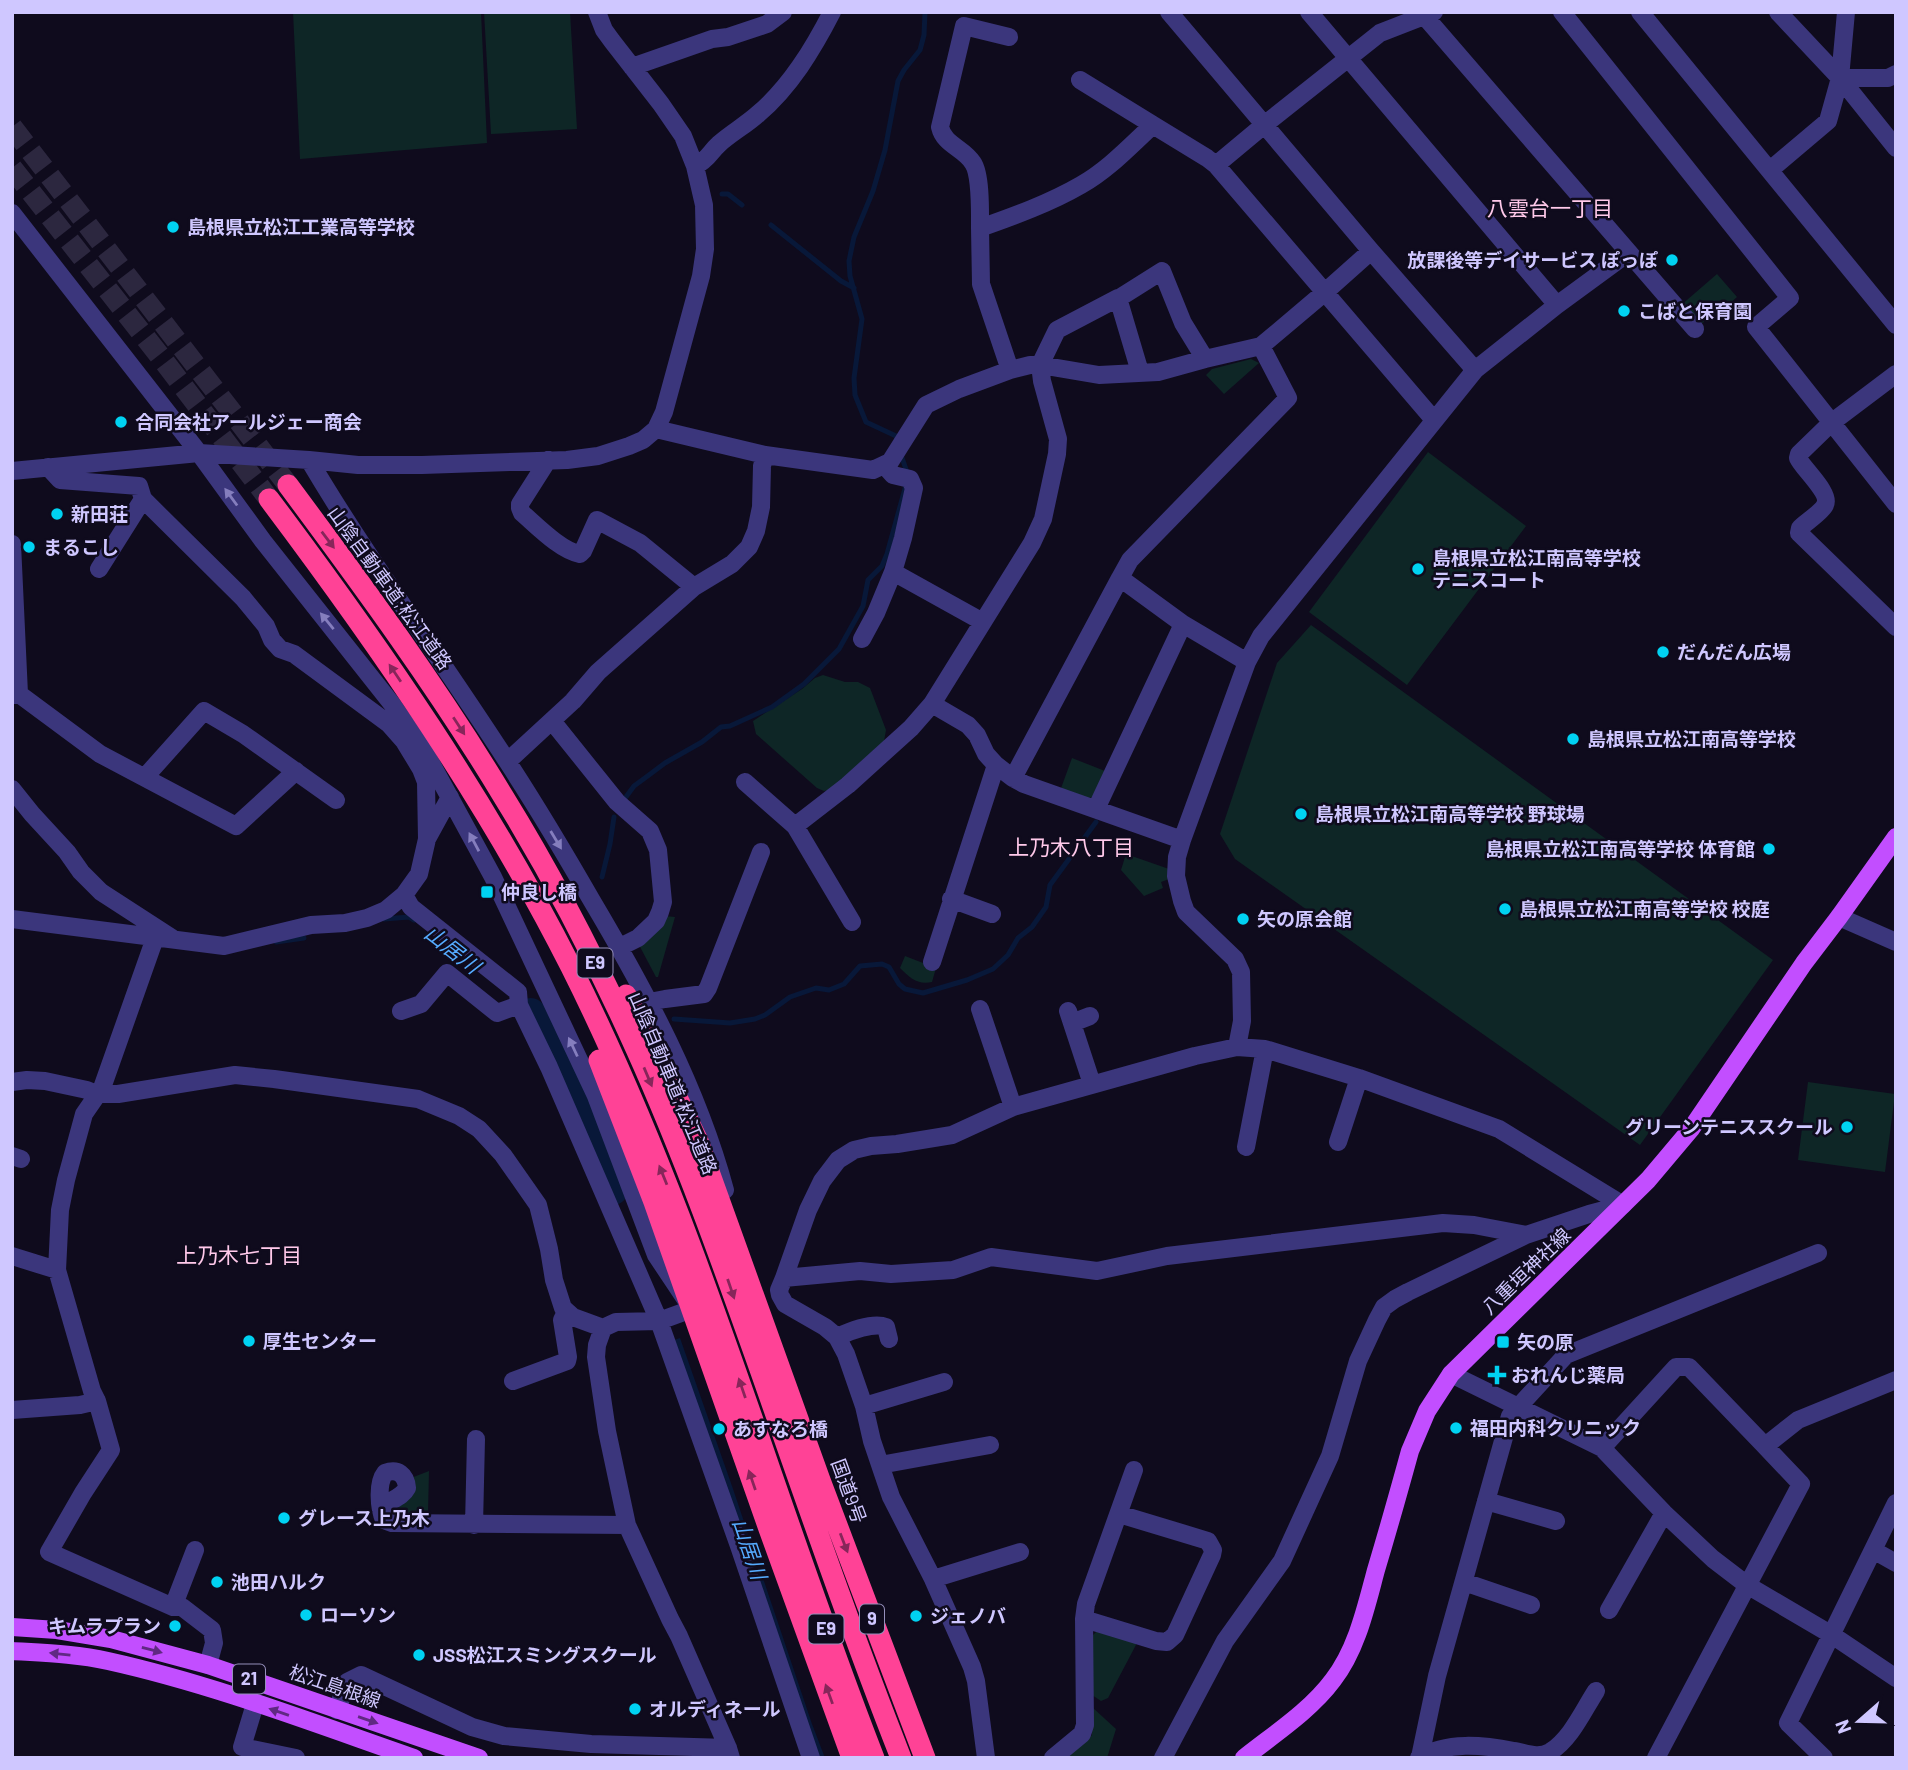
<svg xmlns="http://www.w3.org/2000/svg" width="1908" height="1770" viewBox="0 0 1908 1770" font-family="Barlow,'Noto Sans JP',sans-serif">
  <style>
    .green { fill: #0e2626 }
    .water { fill: #081839 }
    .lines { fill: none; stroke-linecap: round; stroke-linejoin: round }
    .stream { stroke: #081839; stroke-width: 5 }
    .river { stroke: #081839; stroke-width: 30 }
    .highway-tunnel { stroke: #2c273f; stroke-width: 21; stroke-dasharray: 21 10; stroke-linecap: butt }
    .minor { stroke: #3b367c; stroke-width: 18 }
    .major { stroke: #c24eff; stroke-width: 18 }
    .highway { stroke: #ff4296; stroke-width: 21 }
    .oneway { fill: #857ebe }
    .oneway2 { fill: #87265a }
    .oneway3 { fill: #602983 }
    .poi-dot { fill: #00d2f2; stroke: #0f0b1d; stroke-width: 2.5 }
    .labels { text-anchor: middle; stroke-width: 5; stroke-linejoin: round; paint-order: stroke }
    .shield { fill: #0f0b1d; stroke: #958fbb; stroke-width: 2 }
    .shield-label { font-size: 18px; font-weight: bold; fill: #cfc7ff }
    .poi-label { font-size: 19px; font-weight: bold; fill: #cfc7ff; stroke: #0f0b1d; text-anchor: start }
    .street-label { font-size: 19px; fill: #cfc7ff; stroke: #0f0b1d }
    .neighbourhood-label { font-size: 21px; fill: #ffc9ea; stroke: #0f0b1d }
    .water-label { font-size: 21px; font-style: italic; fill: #55abff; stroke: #0f0b1d }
  </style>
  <rect width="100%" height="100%" fill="#0f0b1d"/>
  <path class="green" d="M293,12H481L487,143L300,159Z
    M484,12H570L577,129L491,134Z
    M1717,274L1737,297L1718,314L1697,326L1680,306Z
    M1251,359L1259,363L1224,394L1206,375L1212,369Z
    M1428,452L1526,526L1407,685L1309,612Z
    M1311,625L1773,960L1640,1145L1235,859L1220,834L1277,663Z
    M823,675L845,682H858L870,688L886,730L884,741L835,789L824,791L817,788L756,734L753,721L802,689L815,678Z
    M1072,758L1105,771L1095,796L1084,800L1060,791Z
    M1126,854L1169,869V879L1161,882L1163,888L1144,896L1121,870Z
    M665,916L675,917L658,977H656L639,945Z
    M905,956L936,968L932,982C917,985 910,978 900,968Z
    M1808,1082L1895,1094L1885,1172L1798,1160Z
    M429,1471L428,1513L396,1514L392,1513L391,1511L411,1478Z
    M1097,1631L1137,1643L1108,1698L1101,1701L1092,1695V1636Z
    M1092,1707L1116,1729L1107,1758H1064L1092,1735Z"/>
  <path class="water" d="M680,1338L732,1486L812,1724L825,1758H814L671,1341Z"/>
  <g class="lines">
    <path class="stream" d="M722,194H728L742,205
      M771,225L841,281L854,288
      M898,442L896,436L866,422L855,395L854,378L862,319L850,276L849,261L854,237L873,191L885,150L898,81L904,70L920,50L924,35L925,12
      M901,455L908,475
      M623,801L634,786L649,775L665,763L702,742L721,727L730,726L772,707L804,684L839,649L863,606L868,580L882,566L887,554L906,485
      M602,877L610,844L614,817
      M384,919L409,917L414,920
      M276,942L304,938
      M674,1019L730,1023L755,1019L765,1015L790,997L816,988L829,990L844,984L860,966L882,964L889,967L899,984L905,989L923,993L967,980L993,969L1008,955L1018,938L1032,927L1046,907L1050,885L1096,822"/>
    <path class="river" d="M531,1013L544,1034L613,1190"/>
    <path class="highway-tunnel" d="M12,127L288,485
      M12,168L163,360L269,499"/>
    <path class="minor" d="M1169,12L1371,251L1475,370
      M1309,12L1557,305L1628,253
      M1421,12L1695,329
      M1562,12L1790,298L1756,327L1896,504
      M1640,12L1896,325
      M1846,12L1840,78L1896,148
      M632,67L712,39L728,37L767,24L783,12
      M1840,78H1888L1896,74
      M1080,80L1153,125
      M1216,165L1434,420
      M695,166C709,159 709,153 719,144C731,133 746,125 758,114C790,87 813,49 832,12
      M1770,170L1828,121L1840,78L1778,12
      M12,213L199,453L263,541L392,704L425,752L493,877L596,1096L656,1255L692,1309L659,1321L739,1546L811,1758
      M980,228C980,213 981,175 973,163C964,148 944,145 940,127L964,26L1009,37
      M1116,300L1162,271L1183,323L1205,359L1261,346L1325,292L1371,251
      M1010,370L1030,365H1040L1057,330L1118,298L1140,372
      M1896,374L1831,423L1799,454L1798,458C1803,469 1831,493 1825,505C1822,512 1806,522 1800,528L1799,533L1896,627
      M656,429L765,455L873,470L890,462L926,405L959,389L1010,370L981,284L980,228C1014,216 1050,203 1081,185C1108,170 1130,146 1153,125L1207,158L1216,165L1264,125L1380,33L1434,12
      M309,460C370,563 442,660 507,761C537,807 565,854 592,901C646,992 697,1087 725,1190
      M548,460L520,504V508L522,513C536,525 561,551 580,554L583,551L597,520L640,543L694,587
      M885,466L893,475L910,479L914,488L903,538L893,572
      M48,467L60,480L139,486L143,499L243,598L266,626L272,640L280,649L294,654L389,724L404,741L421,769L426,782L427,839
      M12,471L199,453L309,460L358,465H422L567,460L598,456L629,446L643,440L656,429L664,412L701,276L705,249L704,205L695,166L683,136L661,104L612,41L604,30L597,12
      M12,544L19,694L12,695
      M99,569L143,499
      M1120,578L1013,778L1024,784L1182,840
      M862,639L876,613L893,572L983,622
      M1247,662L1183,624L1120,578L1130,560L1288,398L1261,346
      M19,694L100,754L236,826L296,771
      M932,704L968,725L977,735L986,754L996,765
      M552,721L617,802L650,831L658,850L663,902L660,912L656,921L638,938L620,947
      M508,761L573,701L598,672L694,587L732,564L749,547L756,531L761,507L762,466L765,455
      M145,777L204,711L243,734L336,800
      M745,782L795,826L852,922
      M12,789L32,814L67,852L81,872L101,892L172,938
      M1096,809L1183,624
      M795,826L848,785L911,728L932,704L1032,543L1043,519L1057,454L1058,439L1042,381L1040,365L1099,375L1158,372L1205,359
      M951,899L992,914
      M1839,917L1896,942
      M12,919L224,946L311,925L345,923L367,918L386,910L404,895L419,874L427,839L450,797
      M155,938L102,1088L84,1114L66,1180L60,1210L57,1270L92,1391L97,1401L111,1450L83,1493L49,1552L173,1607H182L212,1630L214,1643L208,1665
      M932,962L996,765L1013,778
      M649,1002L665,999L704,994L708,988L761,852
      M519,1005L549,1067L659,1321L616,1322L603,1328L597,1345L596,1357L607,1431L627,1525L670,1619L679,1636L728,1748L731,1758
      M980,1009L1013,1107
      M401,1011L421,1004L447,973L497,1013L519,1005L518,992L411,907L404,895
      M1068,1011L1092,1084
      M1072,1023L1090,1016
      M1237,1047L1242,1021L1241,972L1235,959L1186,912L1182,901L1176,876L1177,857L1182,840L1247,662L1261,636L1475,370L1557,305
      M12,1082L27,1080L45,1081L87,1090L97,1094H118L235,1075L274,1079L418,1099L459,1116L479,1129L503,1155L538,1205L549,1249L554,1280L563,1308L573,1317L603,1328
      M1338,1142L1359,1078
      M1246,1147L1265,1049
      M12,1156L21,1159
      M12,1256L57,1270
      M784,1278L808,1210L822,1181L838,1160L854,1150L871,1146L897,1144L952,1135L1013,1107L1195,1056L1237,1047L1265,1049L1359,1078L1499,1129L1623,1205
      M837,1337C850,1331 874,1322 886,1327L889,1339
      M1451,1374L1602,1448L1664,1513L1713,1559L1747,1585L1832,1635L1896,1678
      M513,1381L567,1361L568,1357L562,1320L566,1312
      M864,1406L944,1382
      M12,1410L80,1405L97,1401
      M1602,1448L1676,1367H1689L1765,1446L1798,1420L1896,1380
      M880,1465L990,1445
      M1486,1501L1556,1521
      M381,1508C389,1500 402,1498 407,1488C406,1475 398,1468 385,1473C377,1483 379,1508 384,1520L392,1523L627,1525
      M474,1525L476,1439
      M1873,1550L1896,1563
      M933,1579L1020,1552
      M1464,1582L1531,1605
      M173,1607L195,1550
      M1609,1610L1664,1513
      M1084,1619L1156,1641L1167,1642L1175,1635L1212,1555L1213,1550L1208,1541L1119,1514
      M255,1704L242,1747L296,1758
      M337,1710L347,1682L361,1675L472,1727L504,1736L591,1744L728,1748
      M1420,1757L1437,1676L1510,1416L1566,1355L1818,1253
      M986,1758L976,1681L972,1667L933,1579L891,1497L872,1441L864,1406L846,1354L837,1337L825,1327L785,1304L780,1295L779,1290L784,1278L860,1271L891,1274L953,1270L991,1257L1097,1271L1167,1256L1443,1223L1474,1225L1526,1235L1589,1214L1623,1205
      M1053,1758L1082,1734L1085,1725L1084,1619L1086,1604L1134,1470
      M1163,1758L1225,1641L1282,1561L1330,1456L1358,1361L1377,1320L1384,1307L1395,1299L1408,1292L1526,1235
      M1419,1758C1447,1741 1483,1745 1514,1751C1526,1753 1538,1759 1550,1752C1571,1739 1583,1711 1596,1691
      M1656,1758L1801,1484L1765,1446
      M1824,1758L1788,1723L1896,1503"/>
    <path class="major" d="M12,1627L57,1630L111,1639L208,1665L479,1758
      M12,1651C44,1653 77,1654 108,1661C212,1684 313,1723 414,1758
      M1244,1758C1274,1734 1310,1711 1333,1680C1357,1649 1366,1607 1376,1570C1388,1530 1399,1491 1410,1451L1427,1411L1451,1374L1648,1180L1691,1129L1804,963L1839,917L1896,837"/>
    <path class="highway" d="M288,485C363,586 438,688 503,796C553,877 597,962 636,1049C684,1155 723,1265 762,1375C807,1503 851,1631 901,1758
      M269,499C381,648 487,801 571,967C698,1220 771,1495 874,1758
      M626,995L661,1064L698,1141L820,1480L925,1758
      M599,1060L654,1202L769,1529L852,1758"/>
  </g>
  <defs><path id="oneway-solid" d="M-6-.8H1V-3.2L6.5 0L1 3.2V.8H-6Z" transform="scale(1.75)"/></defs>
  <g class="oneway">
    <use href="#oneway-solid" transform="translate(231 497) rotate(-126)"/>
    <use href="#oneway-solid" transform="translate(327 621) rotate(-129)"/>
    <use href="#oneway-solid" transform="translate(556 840) rotate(59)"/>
    <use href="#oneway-solid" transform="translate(474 842) rotate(-118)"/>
    <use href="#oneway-solid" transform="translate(573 1047) rotate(-115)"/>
  </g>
  <g class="oneway2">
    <use href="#oneway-solid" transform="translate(328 540) rotate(53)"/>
    <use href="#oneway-solid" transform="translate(395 673) rotate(-124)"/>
    <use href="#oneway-solid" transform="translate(459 726) rotate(57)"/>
    <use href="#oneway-solid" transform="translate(648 1077) rotate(67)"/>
    <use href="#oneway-solid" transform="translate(663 1175) rotate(-112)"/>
    <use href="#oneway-solid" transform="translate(731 1289) rotate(71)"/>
    <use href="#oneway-solid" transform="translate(742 1388) rotate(-109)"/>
    <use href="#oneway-solid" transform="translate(752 1480) rotate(-109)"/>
    <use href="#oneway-solid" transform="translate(844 1543) rotate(69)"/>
    <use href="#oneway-solid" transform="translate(829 1694) rotate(-110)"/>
  </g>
  <g class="oneway3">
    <use href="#oneway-solid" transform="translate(152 1650) rotate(15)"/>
    <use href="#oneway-solid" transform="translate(60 1654) rotate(-174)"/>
    <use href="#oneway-solid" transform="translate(279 1712) rotate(-161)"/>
    <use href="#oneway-solid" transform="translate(368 1720) rotate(19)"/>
  </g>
  <g class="poi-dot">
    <circle cx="173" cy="227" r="7"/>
    <circle cx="1672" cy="260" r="7"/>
    <circle cx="1624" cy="311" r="7"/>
    <circle cx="121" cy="422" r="7"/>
    <circle cx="57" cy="514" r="7"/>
    <circle cx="29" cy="547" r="7"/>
    <circle cx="1418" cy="569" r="7"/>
    <circle cx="1663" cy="652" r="7"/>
    <circle cx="1573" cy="739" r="7"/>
    <circle cx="1301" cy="814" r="7"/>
    <circle cx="1769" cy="849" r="7"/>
    <rect x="480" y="885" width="14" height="14" rx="3.5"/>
    <circle cx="1505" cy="909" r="7"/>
    <circle cx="1243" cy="919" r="7"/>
    <circle cx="1847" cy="1127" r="7"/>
    <circle cx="249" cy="1341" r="7"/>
    <rect x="1496" y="1335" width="14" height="14" rx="3.5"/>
    <path d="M1493.5 1364.5h7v7h7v7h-7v7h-7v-7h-7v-7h7z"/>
    <circle cx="1456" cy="1428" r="7"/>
    <circle cx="719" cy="1429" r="7"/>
    <circle cx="284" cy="1518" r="7"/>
    <circle cx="217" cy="1582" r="7"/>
    <circle cx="306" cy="1615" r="7"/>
    <circle cx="916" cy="1616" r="7"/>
    <circle cx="175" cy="1626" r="7"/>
    <circle cx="419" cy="1655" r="7"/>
    <circle cx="635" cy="1709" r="7"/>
  </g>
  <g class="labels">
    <g class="shield">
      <rect x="577.5" y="948.5" width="35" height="29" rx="5"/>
      <rect x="860" y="1604.5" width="24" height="29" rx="5"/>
      <rect x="808.5" y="1614.5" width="35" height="29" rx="5"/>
      <rect x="233" y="1664.5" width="32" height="29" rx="5"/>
    </g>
    <g class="shield-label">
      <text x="595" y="969">E9</text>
      <text x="872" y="1625">9</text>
      <text x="826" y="1635">E9</text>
      <text x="249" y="1685">21</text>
    </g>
    <g class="poi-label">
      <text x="187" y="234">島根県立松江工業高等学校</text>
      <text x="1658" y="267" text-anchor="end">放課後等デイサービス ぽっぽ</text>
      <text x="1638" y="318">こばと保育園</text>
      <text x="135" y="429">合同会社アールジェー商会</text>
      <text x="71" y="521">新田荘</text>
      <text x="43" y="554">まるこし</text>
      <text x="1432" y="565">島根県立松江南高等学校<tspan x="1432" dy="22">テニスコート</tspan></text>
      <text x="1677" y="659">だんだん広場</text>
      <text x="1587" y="746">島根県立松江南高等学校</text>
      <text x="1315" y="821">島根県立松江南高等学校 野球場</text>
      <text x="1755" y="856" text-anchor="end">島根県立松江南高等学校 体育館</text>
      <text x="501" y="899">仲良し橋</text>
      <text x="1519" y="916">島根県立松江南高等学校 校庭</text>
      <text x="1257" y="926">矢の原会館</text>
      <text x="1833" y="1134" text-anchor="end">グリーンテニススクール</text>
      <text x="263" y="1348">厚生センター</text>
      <text x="1517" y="1349">矢の原</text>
      <text x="1511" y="1382">おれんじ薬局</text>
      <text x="1470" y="1435">福田内科クリニック</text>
      <text x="733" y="1436">あすなろ橋</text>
      <text x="298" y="1525">グレース上乃木</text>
      <text x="231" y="1589">池田ハルク</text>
      <text x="320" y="1622">ローソン</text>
      <text x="930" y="1623">ジェノバ</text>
      <text x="161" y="1633" text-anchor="end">キムラプラン</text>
      <text x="433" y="1662">JSS松江スミングスクール</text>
      <text x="649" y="1716">オルディネール</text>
    </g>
    <g class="street-label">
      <text transform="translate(390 588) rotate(54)" y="7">山陰自動車道;松江道路</text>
      <text transform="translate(673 1083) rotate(67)" y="7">山陰自動車道;松江道路</text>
      <text transform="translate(1526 1271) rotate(-44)" y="7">八重垣神社線</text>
      <text transform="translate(849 1491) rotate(70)" y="7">国道9号</text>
      <text transform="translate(335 1686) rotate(19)" y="7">松江島根線</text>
    </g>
    <g class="neighbourhood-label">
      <text x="1550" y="216">八雲台一丁目</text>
      <text x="1071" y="855">上乃木八丁目</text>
      <text x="239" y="1263">上乃木七丁目</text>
    </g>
    <g class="water-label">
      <text transform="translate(452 950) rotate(38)" y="7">山居川</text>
      <text transform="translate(749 1549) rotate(71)" y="7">山居川</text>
    </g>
  </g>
  <rect width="1908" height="1770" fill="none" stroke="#cfc7ff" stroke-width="28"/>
  <g transform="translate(1859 1721) rotate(250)" stroke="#0f0b1d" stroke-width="5" paint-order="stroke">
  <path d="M0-5L12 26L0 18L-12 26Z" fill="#cfc7ff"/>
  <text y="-10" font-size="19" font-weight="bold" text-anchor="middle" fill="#cfc7ff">N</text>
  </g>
</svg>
